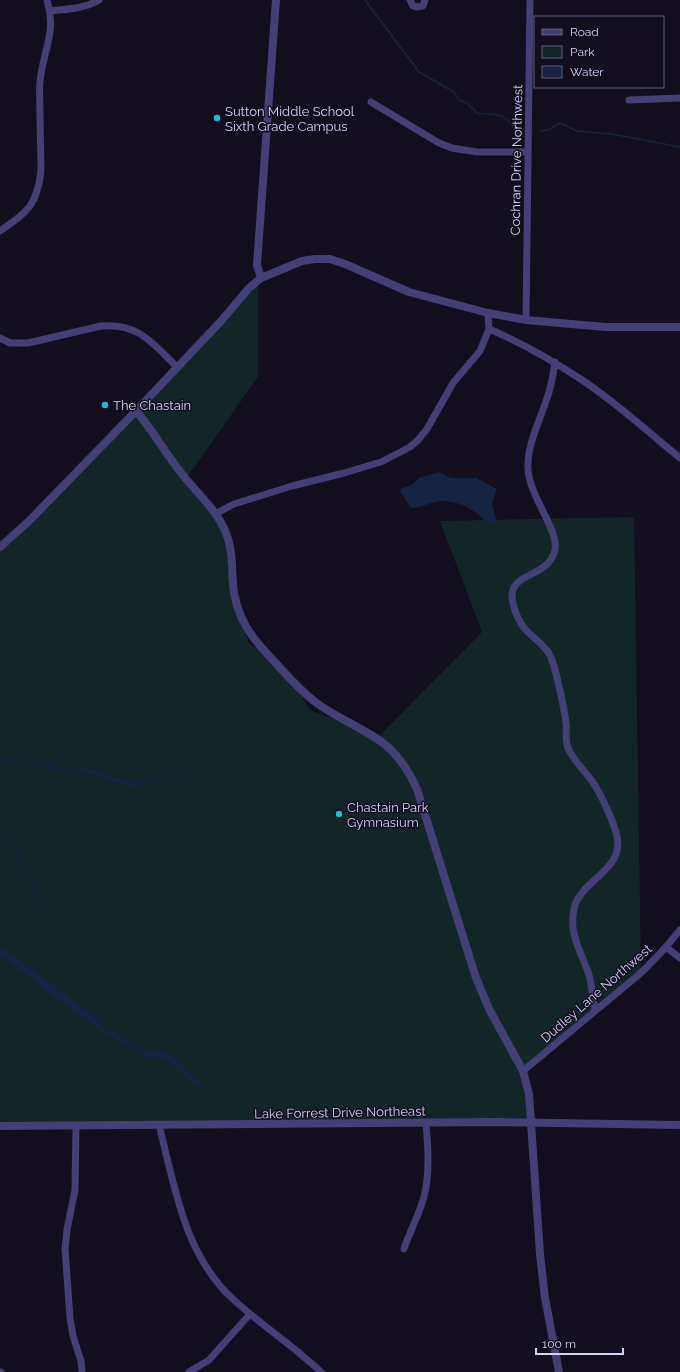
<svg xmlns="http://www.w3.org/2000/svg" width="680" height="1372" viewBox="0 0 680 1372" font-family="Raleway,sans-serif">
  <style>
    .green { fill: #122627 }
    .water { fill: #142442 }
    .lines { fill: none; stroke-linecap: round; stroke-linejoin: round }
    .stream { stroke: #142442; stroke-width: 1.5 }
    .minor { stroke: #443f77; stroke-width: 7 }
    .tertiary { stroke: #443f77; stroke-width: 8 }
    .poi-dot { fill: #1abfdc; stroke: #120e1e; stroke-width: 1.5 }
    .labels { text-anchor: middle; stroke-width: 3; stroke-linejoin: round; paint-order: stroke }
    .poi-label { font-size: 13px; fill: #d7d1fa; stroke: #120e1e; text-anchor: start }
    .street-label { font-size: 13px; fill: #d7d1fa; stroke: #120e1e }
  </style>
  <rect width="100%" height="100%" fill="#120e1e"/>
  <path class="green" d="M258,280V377L185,480L214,516L227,542L235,604L249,643L285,668L310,710L369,732L377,738L482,632L440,521L634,517L641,973L523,1069L537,1122L0,1127V544L37,516Z"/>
  <path class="water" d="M439,472L451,478H476L497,489L492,503L496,521L494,523H487C474,508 451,496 431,503C423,505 418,509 410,507L400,491L401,489L413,484L419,478Z
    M49,763L64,771H80L86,768L130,784L140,783V786H128L85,771L80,773L63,772L48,765Z
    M0,947L71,998L106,1029L113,1032L139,1049L147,1052L156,1050L166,1053L179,1062L190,1074L203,1084L197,1087L177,1066L160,1057H148L105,1033L48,992L0,953Z"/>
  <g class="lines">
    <path class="stream" d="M365,0L419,72L454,92L459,100L467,103L478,114C501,113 508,115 519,136
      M541,131L548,130L560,123L577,131L612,134L680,147
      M0,759L20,762H35L57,770L84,769
      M92,770L129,783L159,779H185L202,772
      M0,824L7,835L44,904L63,919
      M0,956L33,979
      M89,1014L150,1052
      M157,1056L185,1075
      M200,1085L216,1097"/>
    <path class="minor" d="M410,0L413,6L416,7L423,6L425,0
      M50,11C67,9 84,9 99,0
      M629,100L680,98
      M371,102L439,143L452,148L477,152H528
      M0,231C27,212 37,206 41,171C41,152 40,132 40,112C40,102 39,92 40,82C43,50 57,33 47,0
      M526,320L530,0
      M489,329C522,343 552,360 582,380C617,403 648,432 680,458
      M0,338L10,343H28L101,326C139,323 152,343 177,367
      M555,362C553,376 551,389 546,401C539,423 527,445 528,468C528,494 559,530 555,550C548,580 505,571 513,603C515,612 519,622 525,629C533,638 544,644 550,655C555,666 557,679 560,690C562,701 565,712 566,723C567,731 565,740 568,748C573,760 584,770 592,781C600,792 615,824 617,837C624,869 584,879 575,905C567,933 581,950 589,975C592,987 593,999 595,1011
      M215,514L234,504L292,486L344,473L381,462L410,447L418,440L427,429L453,383L480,351L489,329L488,313
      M666,947L680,958
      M523,1071L642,972L666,947L680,930
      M160,1125L161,1133C176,1193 186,1257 234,1300C255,1319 277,1335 298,1352C306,1359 314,1365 321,1372
      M76,1126L75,1190L67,1230L65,1249L70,1318L73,1336L81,1361L82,1372
      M404,1249C410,1231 419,1215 424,1197C430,1173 428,1147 426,1123
      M0,1372H1
      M189,1372L209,1360L250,1314"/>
    <path class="tertiary" d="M261,278L257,265L276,0
      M136,411C152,429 164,451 179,470C194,491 217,509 226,533C234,552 231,573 234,593C237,609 243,624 253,637C258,644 265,651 271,658C286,674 300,691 318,704C339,719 363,728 383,743C399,755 409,772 417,789L475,975L489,1009L523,1071L529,1094L540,1254L545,1298L559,1372
      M0,547L29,521L136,411L222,320L249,288L261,278L302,261L315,259H330L345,264L409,292L488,313L526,320L605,327H680
      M0,1126L495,1122L680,1125"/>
  </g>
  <g class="poi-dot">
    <circle cx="217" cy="118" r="4"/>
    <circle cx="105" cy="405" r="4"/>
    <circle cx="339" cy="814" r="4"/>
  </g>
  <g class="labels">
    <g class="poi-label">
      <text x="225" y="116">Sutton Middle School<tspan x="225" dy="15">Sixth Grade Campus</tspan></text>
      <text x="113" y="410">The Chastain</text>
      <text x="347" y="812">Chastain Park<tspan x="347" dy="15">Gymnasium</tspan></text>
    </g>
    <g class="street-label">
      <text transform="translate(516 160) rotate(-89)" y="5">Cochran Drive Northwest</text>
      <text transform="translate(596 993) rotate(-41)" y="5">Dudley Lane Northwest</text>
      <text transform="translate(340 1112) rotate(-1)" y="5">Lake Forrest Drive Northeast</text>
    </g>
  </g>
  <rect x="534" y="16" width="130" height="72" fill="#120e1e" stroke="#615c76"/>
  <rect x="542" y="29" width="20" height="6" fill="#443f77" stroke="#615c76"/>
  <text x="570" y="36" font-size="12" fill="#d7d1fa">Road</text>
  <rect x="542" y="46" width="20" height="12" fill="#122627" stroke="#615c76"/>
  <text x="570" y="56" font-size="12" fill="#d7d1fa">Park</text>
  <rect x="542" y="66" width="20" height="12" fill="#142442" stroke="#615c76"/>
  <text x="570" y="76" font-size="12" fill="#d7d1fa">Water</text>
  <path d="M536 1348v6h87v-6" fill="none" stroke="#d7d1fa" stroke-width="2"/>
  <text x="542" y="1348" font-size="12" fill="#d7d1fa" stroke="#120e1e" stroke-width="3" paint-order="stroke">100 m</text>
</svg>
